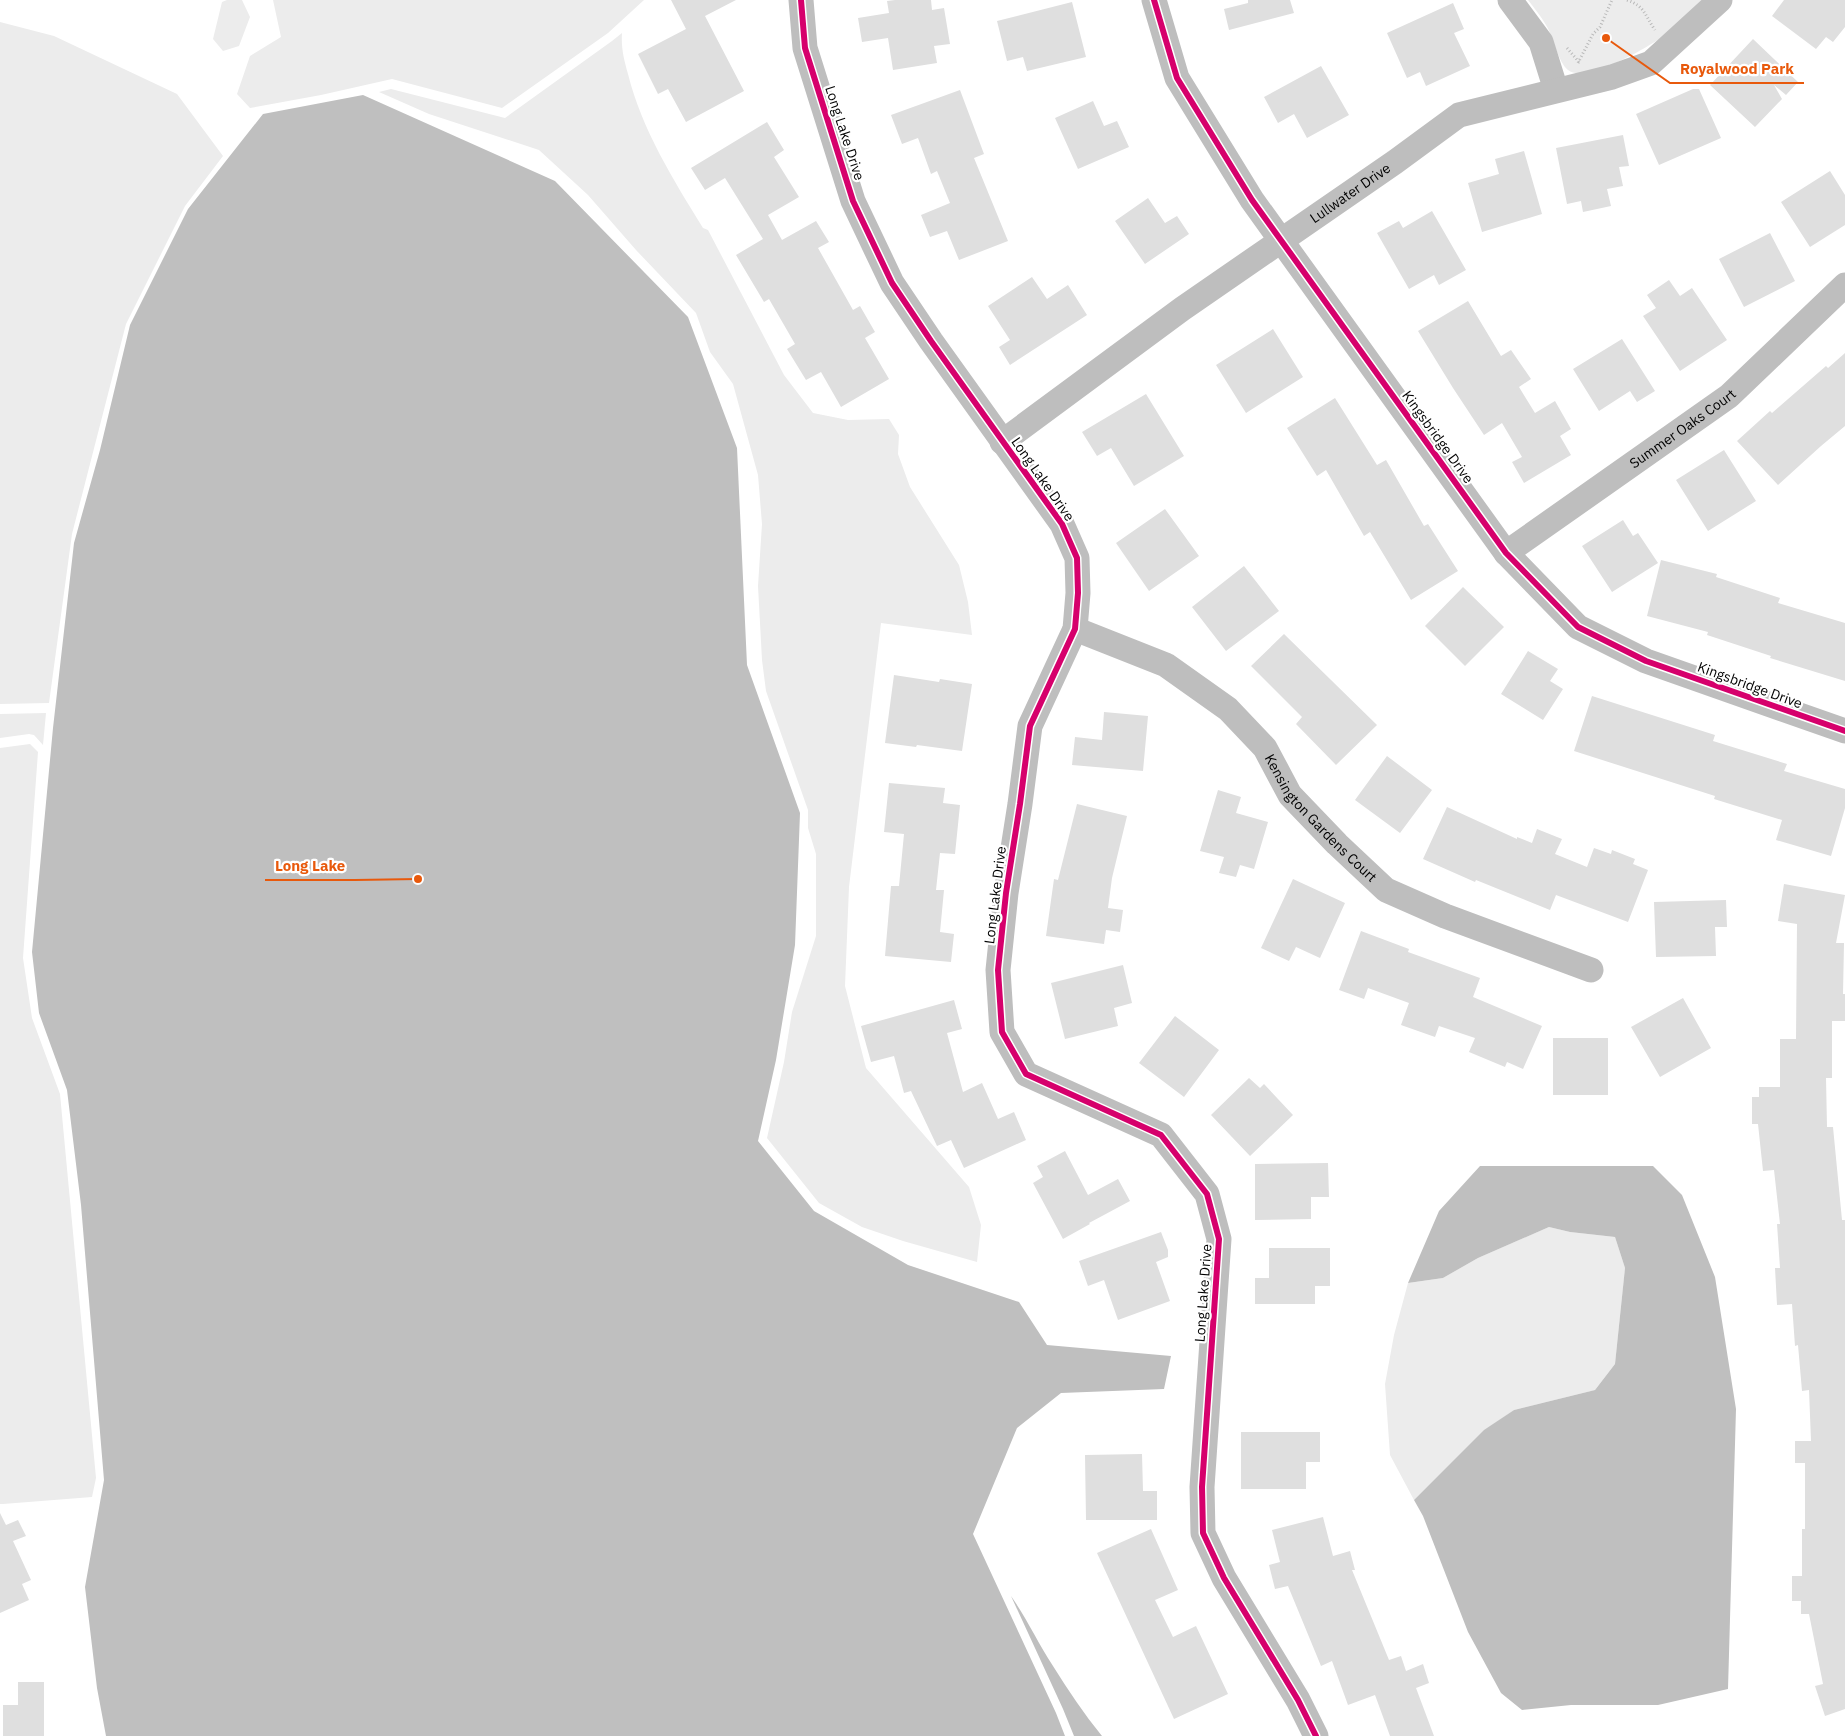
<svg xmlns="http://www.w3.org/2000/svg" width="1845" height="1736" viewBox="0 0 1845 1736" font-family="'IBM Plex Sans',sans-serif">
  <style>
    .green { fill: #ececec }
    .water { fill: #bfbfbf }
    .building { fill: #dfdfdf }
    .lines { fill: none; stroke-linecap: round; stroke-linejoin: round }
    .path { stroke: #b9b9b9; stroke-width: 3; stroke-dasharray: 1 2.5; stroke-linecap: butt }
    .minor { stroke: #bebebe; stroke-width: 25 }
    .cycleway-casing { stroke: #fff; stroke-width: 9 }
    .cycleway { stroke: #d6006c; stroke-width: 6 }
    .labels { text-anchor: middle; stroke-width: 4.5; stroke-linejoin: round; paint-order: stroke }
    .street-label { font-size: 14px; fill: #000; stroke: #fff }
    .leader { fill: none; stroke: #e8590c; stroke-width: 2 }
    .callout-dot { fill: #e8590c; stroke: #fff; stroke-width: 2 }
    .callout-label { font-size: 15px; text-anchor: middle; font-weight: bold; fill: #e8590c; stroke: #fff; stroke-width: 4.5; stroke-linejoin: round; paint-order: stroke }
  </style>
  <rect width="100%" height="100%" fill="#fff"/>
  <path class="green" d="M227,0H242L250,17L239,46L223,51L213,39L222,2Z
    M273,0H644L608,33L502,108L392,79L321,95L250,108L237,94L250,56L281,37Z
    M1528,0H1706C1698,8 1690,17 1681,24C1664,38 1588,86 1568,70C1558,62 1553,36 1546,25C1541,16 1534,8 1528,0Z
    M0,22L54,36L177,94L223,156L185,206L126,324L72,534L49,703L0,704Z
    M622,33C621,48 624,60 628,74C642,130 673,179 703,228L708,230L784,375L813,413L848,420L889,419L899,435L898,454L910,487L959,565L968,602L972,635L881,623L849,887L845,986L866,1068L969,1187L981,1225L977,1262L903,1241L862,1227L819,1203L767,1138L784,1062L792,1012L816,936V854L808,828V810L766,691L762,660L758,586L762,524L758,475L733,384L710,352L696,313L636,250L588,195L539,150L429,114L379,92L391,89L505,118L612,41Z
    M46,713L43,745L34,735L29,734L0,738V714Z
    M30,744L38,752L23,958L32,1018L60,1094L96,1478L92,1497L3,1504H0V748Z
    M1549,1227L1570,1232L1615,1237L1625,1268L1615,1364L1595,1390L1514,1410L1484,1431L1414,1500L1390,1455L1385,1384L1394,1335L1408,1283L1443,1278L1478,1258Z"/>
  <path class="water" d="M363,95L555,181L688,317L737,448L747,665L800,813L795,945L776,1060L758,1141L814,1211L908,1265L1019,1302L1047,1345L1171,1356L1164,1389L1061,1393L1017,1428L973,1534L1056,1713L1065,1736H106L97,1688L85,1587L104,1480L81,1205L67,1090L39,1013L32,952L53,728L74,543L100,450L130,325L188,209L263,114Z
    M1480,1166H1653L1682,1195L1715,1277L1736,1409L1728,1689L1658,1705H1571L1522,1710L1501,1693L1468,1632L1423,1516L1414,1500L1484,1430L1514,1410L1595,1390L1615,1364L1625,1268L1615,1237L1570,1232L1549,1227L1478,1258L1443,1278L1408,1283L1439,1211Z
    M1011,1596C1027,1619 1038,1643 1053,1666C1068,1690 1084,1714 1102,1736H1074L1063,1709Z"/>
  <path class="building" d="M671,0H736L705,16L744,91L686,122L668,89L658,94L638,54L686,29Z
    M895,0H931L932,10L944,8L950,44L934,46L937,63L893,70L888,38L862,42L858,18L889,13L887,1Z
    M1248,0H1290L1294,13L1229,30L1224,9L1248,3Z
    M1784,0H1845V27L1833,42L1826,37L1816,49L1772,16Z
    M1072,2L1086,57L1027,71L1023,57L1007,61L997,21Z
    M1453,3L1464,29L1454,33L1470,66L1426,86L1420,72L1407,78L1387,33Z
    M1753,39L1798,82L1786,95L1774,85L1782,99L1755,127L1710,85Z
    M1321,66L1349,115L1307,138L1294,114L1278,123L1264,97Z
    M1693,89H1699L1721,138L1659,165L1636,114Z
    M960,90L984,154L974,158L1008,241L959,260L947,231L930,237L921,215L950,203L937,171L931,174L918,138L902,144L891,115Z
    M1093,101L1104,126L1117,121L1129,147L1078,169L1055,118Z
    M767,122L784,150L774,157L799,197L768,215L782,240L816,221L829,242L818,248L853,310L860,306L875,332L865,338L889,379L841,407L821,372L806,380L787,349L795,344L769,299L764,302L736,255L763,239L725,178L705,190L691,168Z
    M1623,135L1629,166L1619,167L1623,186L1607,189L1611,206L1583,212L1581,201L1567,204L1556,148Z
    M1524,151L1542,214L1482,232L1468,183L1499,174L1495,159Z
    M1830,171L1845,195V225L1810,247L1781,202Z
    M1148,198L1165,223L1177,216L1189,234L1145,264L1115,221Z
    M1432,211L1466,270L1439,285L1434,275L1409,289L1377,233L1399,221L1403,228Z
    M1770,233L1795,281L1744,307L1719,259Z
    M1032,277L1047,299L1068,285L1087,315L1010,365L999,347L1010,340L988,306Z
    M1669,280L1680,296L1692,288L1727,340L1680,371L1643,316L1656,308L1647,295Z
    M1468,301L1501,356L1511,350L1531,379L1519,387L1535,413L1555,401L1571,429L1560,436L1571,455L1524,483L1512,462L1522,457L1502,423L1484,435L1453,388L1418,331Z
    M1273,329L1303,377L1246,413L1216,365Z
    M1622,339L1655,391L1637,402L1630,391L1599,411L1573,369Z
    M1845,353V426L1821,446L1778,485L1737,441L1770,411L1772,413L1826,366L1828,368Z
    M1146,394L1184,456L1134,486L1111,448L1097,456L1082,432Z
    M1335,398L1377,465L1386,460L1424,526L1428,524L1458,571L1411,600L1370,532L1364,536L1326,470L1317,476L1287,428Z
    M1724,450L1756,501L1708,531L1676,480Z
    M1165,509L1199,556L1149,591L1116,543Z
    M1623,520L1633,536L1638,533L1658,563L1612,592L1582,546Z
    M1661,560L1717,574L1716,577L1780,598L1778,603L1845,623V681L1770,658L1771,656L1707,635L1708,632L1647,616Z
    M1244,566L1279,611L1226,651L1192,607Z
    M1463,587L1504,627L1465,666L1425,626Z
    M1284,634L1377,725L1336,765L1296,724L1302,717L1251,666Z
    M1528,651L1558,669L1550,681L1563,689L1543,720L1501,694Z
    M894,675L939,682L940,679L972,684L962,751L917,745L916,747L885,743Z
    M1592,696L1715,735L1713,741L1787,764L1784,771L1845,789V808L1831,856L1776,840L1782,820L1714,799L1715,796L1574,751Z
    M1104,712L1148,716L1143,771L1072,765L1075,737L1102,740Z
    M1387,756L1432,790L1400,833L1355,800Z
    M889,783L945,788L943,803L960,805L955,854L940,853L936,890H944L940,932L954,934L951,962L885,956L891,886H899L904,834L884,832Z
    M1218,790L1241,797L1236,813L1268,822L1254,869L1240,865L1236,877L1219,873L1224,857L1200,851Z
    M1077,804L1127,816L1112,878L1108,908L1123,910L1120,932L1106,930L1104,944L1046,936L1054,879L1058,880Z
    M1447,807L1517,839V837L1532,843L1537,829L1562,839L1555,854L1587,867L1594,848L1611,854L1612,850L1635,859L1633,864L1648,870L1628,922L1556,895L1550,910L1476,880L1475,882L1423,859Z
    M1293,879L1345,903L1320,958L1296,947L1289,961L1261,948Z
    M1784,884L1845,895L1836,943H1844L1843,994H1845V1021H1832V1078H1826L1827,1127H1833L1842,1220H1845V1709L1825,1716L1815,1686L1823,1684L1809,1614H1801V1601H1792V1576H1802V1529H1805V1463H1795V1441H1811L1809,1390L1802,1391L1798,1345L1795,1346L1792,1304L1777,1305L1775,1268H1780L1777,1224H1780L1774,1170L1763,1171L1758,1124H1752V1097H1759V1087H1780V1039H1796L1797,924L1778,921Z
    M1726,900L1727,927H1715L1716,956L1656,957L1654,902Z
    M1361,931L1409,949L1408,952L1480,978L1473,997L1542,1026L1523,1069L1507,1062L1505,1067L1469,1052L1475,1038L1439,1026L1435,1037L1401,1025L1409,1003L1368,988L1364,999L1339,990Z
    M1123,965L1132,1003L1114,1008L1118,1026L1065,1039L1051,983Z
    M1683,998L1711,1048L1660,1077L1631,1027Z
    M954,1000L962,1029L947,1033L963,1092L982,1083L998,1119L1014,1112L1026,1140L964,1168L951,1140L937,1146L911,1091L904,1093L894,1056L871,1062L861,1026Z
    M1175,1016L1219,1050L1184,1097L1139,1063Z
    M1553,1038H1608V1095H1553Z
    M1249,1078L1260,1088L1264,1084L1293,1115L1250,1156L1211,1115Z
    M1065,1151L1088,1195L1118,1179L1130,1201L1089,1223L1090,1224L1063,1239L1033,1183L1043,1177L1037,1166Z
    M1328,1163L1329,1197H1311V1219L1255,1220V1164Z
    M1161,1232L1168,1250V1257L1156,1262L1170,1301L1118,1320L1104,1280L1088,1286L1079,1261Z
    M1269,1248H1330V1286H1315V1304H1255V1278H1269Z
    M1241,1432H1320V1462H1306V1489H1241Z
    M1142,1454L1143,1491H1157V1520H1086L1085,1455Z
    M0,1513L6,1525L18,1520L26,1536L13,1541L31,1580L22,1584L29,1600L0,1613Z
    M1323,1517L1333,1556L1350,1551L1355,1570H1352L1389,1660L1401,1656L1406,1671L1423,1664L1429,1683L1416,1688L1434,1736H1390L1375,1695L1348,1705L1332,1661L1321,1666L1288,1586L1275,1589L1269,1565L1280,1562L1272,1530Z
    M1151,1529L1178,1590L1155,1600L1173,1637L1196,1626L1228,1694L1174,1719L1097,1553Z
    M18,1682H44V1736H3V1705H18Z"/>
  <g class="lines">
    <path class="path" d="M1627,0C1645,6 1645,16 1655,30
      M1567,48L1579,62
      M1578,63L1593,34L1600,27L1612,0"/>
    <g class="minor">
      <path d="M801,0L805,48L853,201L892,283L931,341L1062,524L1077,558L1078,593L1075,629L1030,726L1020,804L1006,893L998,970L1002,1032L1026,1074L1161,1135L1207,1194L1219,1239L1202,1487L1203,1533L1224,1578L1298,1700L1316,1736"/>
      <path d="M1154,0L1177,78L1252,200L1506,553L1578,627L1646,661L1845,731"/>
      <path d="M1510,0L1541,42L1556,90"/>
      <path id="s1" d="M1002,442L1182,309L1395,162L1459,115L1612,77L1651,63L1720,0"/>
      <path id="s2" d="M1506,553L1729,396L1845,285"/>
      <path id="s3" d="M1075,629L1166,665L1228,709L1265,748L1290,795L1337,844L1386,890L1445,916L1591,970"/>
    </g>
    <g class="cycleway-casing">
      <path id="cycleway" d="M801,0L805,48L853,201L892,283L931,341L1062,524L1077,558L1078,593L1075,629L1030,726L1020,804L1006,893L998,970L1002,1032L1026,1074L1161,1135L1207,1194L1219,1239L1202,1487L1203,1533L1224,1578L1298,1700L1316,1736
        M1154,0L1177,78L1252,200L1506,553L1578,627L1646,661L1845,731"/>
    </g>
    <use href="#cycleway" class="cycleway"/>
  </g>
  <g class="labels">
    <g class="street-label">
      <text transform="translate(845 133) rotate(72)" y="5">Long Lake Drive</text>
      <text dy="5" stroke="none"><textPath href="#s1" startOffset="428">Lullwater Drive</textPath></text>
      <text dy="5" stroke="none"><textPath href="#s2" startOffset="216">Summer Oaks Court</textPath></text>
      <text transform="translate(1438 437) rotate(54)" y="5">Kingsbridge Drive</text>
      <text transform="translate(1043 479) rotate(55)" y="5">Long Lake Drive</text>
      <text transform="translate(1750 685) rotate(20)" y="5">Kingsbridge Drive</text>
      <text dy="5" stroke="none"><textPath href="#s3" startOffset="318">Kensington Gardens Court</textPath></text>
      <text transform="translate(995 895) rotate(-83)" y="5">Long Lake Drive</text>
      <text transform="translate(1203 1293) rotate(-86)" y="5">Long Lake Drive</text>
    </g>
  </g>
  <path class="leader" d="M1606 38L1670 83H1804M418 879L355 880H265"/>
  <g class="callout-dot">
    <circle cx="1606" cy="38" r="5"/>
    <circle cx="418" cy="879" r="5"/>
  </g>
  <g class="callout-label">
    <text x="1737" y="74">Royalwood Park</text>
    <text x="310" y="871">Long Lake</text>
  </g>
</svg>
